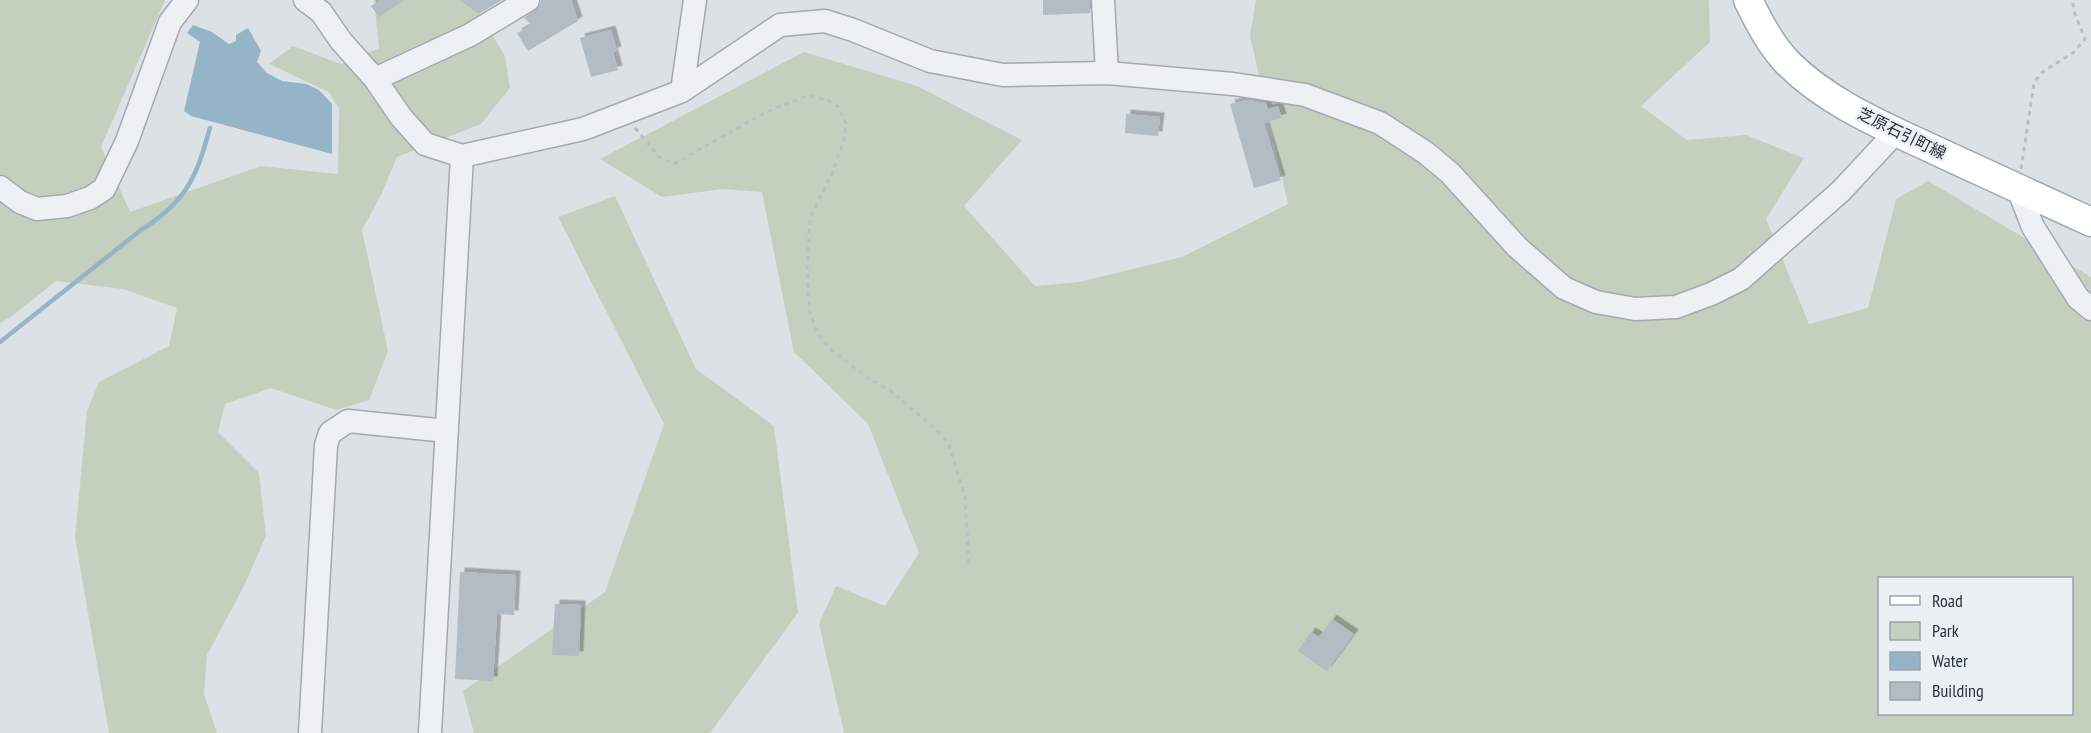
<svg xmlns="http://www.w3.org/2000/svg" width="2091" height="733" viewBox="0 0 2091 733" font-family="'PT Sans Narrow','Noto Sans JP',sans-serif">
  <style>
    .green { fill: #c4d0bd; fill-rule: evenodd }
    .water { fill: #96b4c7 }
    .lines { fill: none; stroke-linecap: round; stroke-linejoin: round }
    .stream { stroke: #96b4c7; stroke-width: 4.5 }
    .building { fill: #b3bbc3; filter: url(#shadow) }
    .minor-casing { stroke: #a2a9b0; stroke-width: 25 }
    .major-casing { stroke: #9ba7b2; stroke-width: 31 }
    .path { stroke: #babfc4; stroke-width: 3; stroke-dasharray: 4.5 4.5; stroke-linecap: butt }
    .minor { stroke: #eef1f4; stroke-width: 22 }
    .major { stroke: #fff; stroke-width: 28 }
    .labels { text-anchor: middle; stroke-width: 5; stroke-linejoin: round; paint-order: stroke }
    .street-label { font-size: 16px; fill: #26313c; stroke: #ebf0f4 }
  </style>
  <defs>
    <filter id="shadow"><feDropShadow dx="4.5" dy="-4.5" stdDeviation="0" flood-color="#0004"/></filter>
  </defs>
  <rect width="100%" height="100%" fill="#dce1e6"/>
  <path class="green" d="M0,0H165L101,147L130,212L261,166L338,174L339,109L329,92L269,64L293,46L341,64L379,48L374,0H471L505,56L510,88L481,124L397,157L381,195L362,230L388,351L369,400L336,410L271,388L225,404L218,432L259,473L266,536L244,586L207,655L204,694L217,733H109L75,538L87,411L99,382L169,346L177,308L123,289L56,281L11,317L0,323Z
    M1256,0H1709L1710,42L1641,106L1687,140L1746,135L1804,158L1766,219L1809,324L1868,308L1896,199L1928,181L2091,277V733H844L819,624L836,586L885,606L919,553L868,424L794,352L762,192L723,189L662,197L600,159L804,52L917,86L1022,140L964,206L1035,286L1079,282L1182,257L1288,204L1250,36ZM1880,578H2072V714H1880Z
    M615,196L696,369L774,426L798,613L710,733H474L463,691L605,592L664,424L558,217Z"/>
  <path class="water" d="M193,25L212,32L229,44L236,41V35L248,28L261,51L257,62L267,73L282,81L306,84L319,90L332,104V154L191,116L184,111L200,42L187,33Z"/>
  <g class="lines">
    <path class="stream" d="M0,342L141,230C162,217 182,200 193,177C201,162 205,144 210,128"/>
  </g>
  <path class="building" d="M380,0H405L379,17L371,6Z
    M459,0H502L479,14Z
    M541,0H571L578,21L528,51L517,33L532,25L524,18L539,7Z
    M1043,0H1090V13L1043,15Z
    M611,30L617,51L613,52L618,70L591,77L580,38Z
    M1247,100L1266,103L1268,109L1278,106L1282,118L1264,123L1281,180L1254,188L1230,104Z
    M1126,114L1160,117L1158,136L1125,133Z
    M460,572L516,575L514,615L497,614L493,681L455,679Z
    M555,604L581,605L579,656L552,655Z
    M1332,619L1354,634L1327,671L1298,651L1311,632L1319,637Z"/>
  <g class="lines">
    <g class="minor-casing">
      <path id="minor" d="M305,0L321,12L341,41L375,79L401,117L425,144L462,156L583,129L682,91L780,25L825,21L853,30L930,61L1003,75L1107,73L1233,84L1305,95L1380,123L1426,153L1450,173L1517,247L1564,288L1596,302L1635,309L1676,307L1711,294L1741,279L1841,191L1896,132
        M1103,0L1107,73
        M375,79L470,35L528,0
        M682,91L695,0
        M0,187L20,202L37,209L67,206L90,198L104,189L127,141L170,22L187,0
        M2018,189L2033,227L2078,298L2091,309
        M310,733L326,445L330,433L348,421L447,431
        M430,733L462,156"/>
    </g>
    <g class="major-casing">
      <path id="major" d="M1748,0C1759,22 1770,44 1787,62C1828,104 1888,128 1941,153C1991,176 2041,199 2091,222"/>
    </g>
    <path class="path" d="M635,128L659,157L674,164L766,112L807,96L825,99L838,106L846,123L844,140L833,171L810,218L807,270L810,313L818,334L831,350L868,378L891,391L937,430L949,445L965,497L969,566
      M2021,169L2034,83L2041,73L2074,52L2085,39L2075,14L2072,0"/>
    <use href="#minor" class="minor"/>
    <use href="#major" class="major"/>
  </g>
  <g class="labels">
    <g class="street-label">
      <text transform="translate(1902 133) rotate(26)" y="6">芝原石引町線</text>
    </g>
  </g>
  <rect x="1878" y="577" width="195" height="138" fill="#ebf0f4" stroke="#9ca4aa" stroke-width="1.5"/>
  <rect x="1890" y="596" width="30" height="9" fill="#ffffff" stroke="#9ca4aa" stroke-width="1.5"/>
  <text x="1932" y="607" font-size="18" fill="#26313c">Road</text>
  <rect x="1890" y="622" width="30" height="18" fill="#c4d0bd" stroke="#9ca4aa" stroke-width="1.5"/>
  <text x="1932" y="637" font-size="18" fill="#26313c">Park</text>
  <rect x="1890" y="652" width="30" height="18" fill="#96b4c7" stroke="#9ca4aa" stroke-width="1.5"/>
  <text x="1932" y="667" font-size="18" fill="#26313c">Water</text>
  <rect x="1890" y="682" width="30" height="18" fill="#b3bbc3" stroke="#9ca4aa" stroke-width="1.5"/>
  <text x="1932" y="697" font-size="18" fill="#26313c">Building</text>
</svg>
